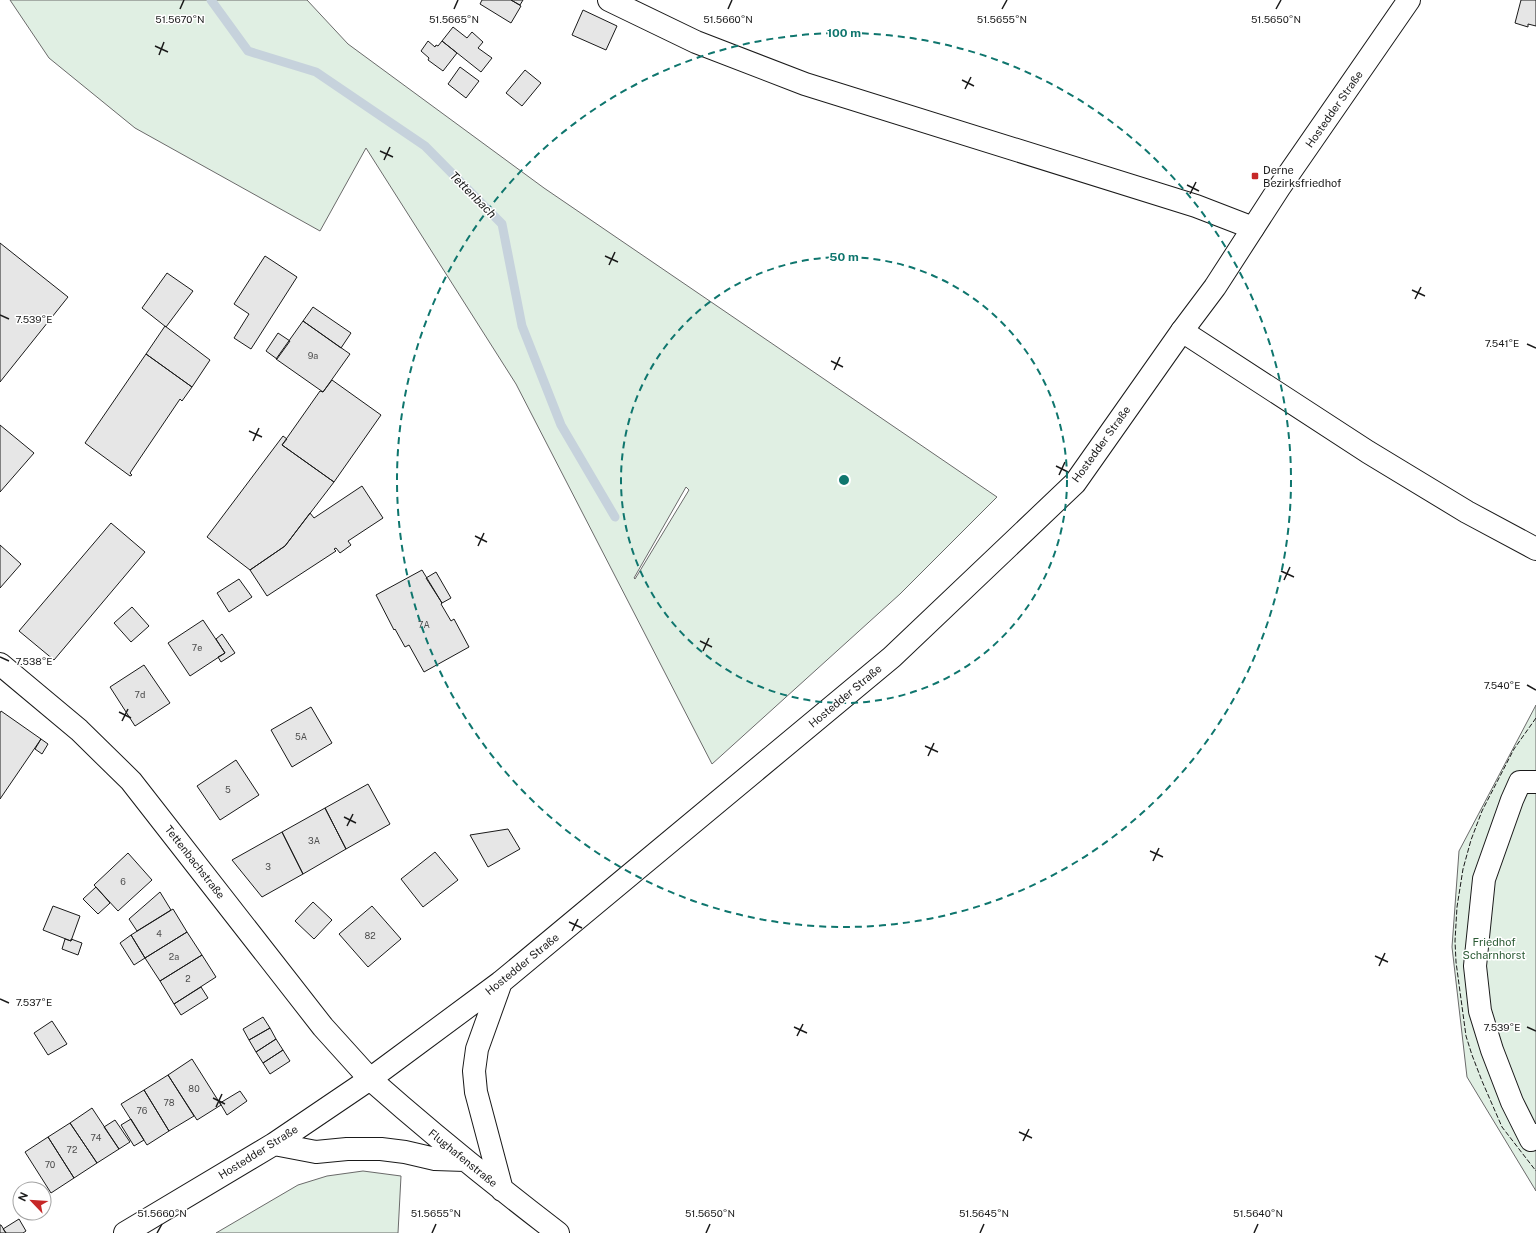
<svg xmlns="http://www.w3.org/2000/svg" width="1536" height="1233" viewBox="0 0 1536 1233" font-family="'Public Sans',sans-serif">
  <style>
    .green { fill: #e0efe3; stroke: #6a6a6a; fill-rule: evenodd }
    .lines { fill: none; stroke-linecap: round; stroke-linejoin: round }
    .stream { stroke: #c6d2dc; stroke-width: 9 }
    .building { fill: #e6e6e6; stroke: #1a1a1a }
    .minor-casing { stroke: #1a1a1a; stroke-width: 24 }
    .major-casing { stroke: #1a1a1a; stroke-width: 24 }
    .minor { stroke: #fff; stroke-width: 22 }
    .major { stroke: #fff; stroke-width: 22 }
    .fence { stroke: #1a1a1a; stroke-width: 1; stroke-dasharray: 5 2; stroke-linecap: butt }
    .ticks { fill: none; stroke: #1a1a1a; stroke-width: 1.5 }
    .ring { fill: none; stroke: #0f766e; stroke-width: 2; stroke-dasharray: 7 5 }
    .poi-dot { fill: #c62828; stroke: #fff; stroke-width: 1.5 }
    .labels { text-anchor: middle; stroke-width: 3; stroke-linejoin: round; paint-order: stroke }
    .number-label { font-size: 9px; fill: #4d4d4d }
    .street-label { font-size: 11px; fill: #1a1a1a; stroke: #fff }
    .poi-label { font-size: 11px; fill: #1a1a1a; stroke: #fff; text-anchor: start }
    .park-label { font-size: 11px; fill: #2b5a34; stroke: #fff }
    .water-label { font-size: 12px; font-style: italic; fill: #1a1a1a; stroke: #fff }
    .ticks-label { font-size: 10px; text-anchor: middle; fill: #1a1a1a; stroke: #fff; stroke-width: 3; stroke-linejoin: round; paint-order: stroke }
    .centre { fill: #0f766e; stroke: #fff; stroke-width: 2 }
    .ring-label { font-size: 12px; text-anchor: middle; font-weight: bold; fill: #0f766e; stroke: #fff; stroke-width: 3; stroke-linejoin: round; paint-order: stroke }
  </style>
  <rect width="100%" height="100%" fill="#fff"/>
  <path class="green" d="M10,0H307L348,44L544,188L997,497L900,594L712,764L516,384L366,148L320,231L135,128L49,58ZM686,487L689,490L635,579L634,578Z
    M1536,705V1191L1467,1077L1452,947L1459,851Z
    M363,1171L401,1176L398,1233H216L298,1185L327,1176Z"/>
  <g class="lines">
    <path class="stream" d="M211,0L248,51L316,72L425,146L502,224L522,326L561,425L615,517"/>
  </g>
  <path class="building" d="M482,0H511L521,6L511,23L480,4Z
    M511,0H523L520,5Z
    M1521,0H1536V26L1528,24V27L1515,23Z
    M583,10L617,26L606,50L572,35Z
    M453,27L467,38L472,32L483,42L478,48L492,58L481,72L442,41Z
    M428,41L435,47L436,45L438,46L442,41L457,53L443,71L428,60L429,58L421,51Z
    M460,67L479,81L466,98L448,84Z
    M525,70L541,83L522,106L506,93Z
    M0,243L68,297L0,382Z
    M265,256L297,277L251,349L234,338L249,314L234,304Z
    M167,273L193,291L166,327L142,308Z
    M313,307L351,333L341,348L303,321Z
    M303,321L350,354L323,392L276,359Z
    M165,326L210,360L192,387L146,354Z
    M278,333L290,341L277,359L266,351Z
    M146,354L192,387L182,401L180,399L130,473L132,475L130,476L85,443Z
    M332,380L381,415L334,482L282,445L320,391L323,392Z
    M0,425L34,453L0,492Z
    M283,436L287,439L282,445L334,482L285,546L250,570L207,537Z
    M362,486L383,518L348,541L351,545L340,553L336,548L334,549L336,551L267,596L250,570L285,546L310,513L314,518Z
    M111,523L145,552L54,660L19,631Z
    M0,545L21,564L0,588Z
    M422,570L442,603L441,604L451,621L454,619L469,647L424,672L409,645L405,647L395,629L394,630L376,595Z
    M436,572L451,598L442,603L426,578Z
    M239,579L252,597L229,612L217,593Z
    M132,607L149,626L131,642L114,623Z
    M203,620L225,653L190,676L168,643Z
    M222,634L235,653L221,662L218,657L225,653L216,639Z
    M144,665L170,703L135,726L110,687Z
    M311,707L332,743L292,767L271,730Z
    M1,711L41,739L0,799V713Z
    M41,739L48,744L42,754L35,749Z
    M236,760L259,795L220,820L197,786Z
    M368,784L390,824L346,849L325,808Z
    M325,808L346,849L303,874L282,832Z
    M508,829L520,849L488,867L470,835Z
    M282,832L303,874L262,897L232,860Z
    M435,852L458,880L423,907L401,879Z
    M128,853L152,880L118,911L94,885Z
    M96,887L110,903L98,914L83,899Z
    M160,892L171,910L137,931L129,919Z
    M313,902L332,920L314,939L295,921Z
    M53,906L80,916L71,941L43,930Z
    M372,906L401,939L368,967L339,934Z
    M173,909L187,932L145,958L131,935Z
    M187,932L202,955L160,981L145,958Z
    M131,935L145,958L134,965L120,943Z
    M65,939L71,941V939L82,943L78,955L62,949Z
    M202,955L216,977L174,1004L160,981Z
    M201,987L208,998L181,1015L174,1004Z
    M263,1017L270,1028L249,1040L243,1029Z
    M52,1021L67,1044L48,1055L34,1033Z
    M270,1028L276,1039L256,1052L249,1040Z
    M276,1039L283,1050L263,1063L256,1052Z
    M283,1050L290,1061L270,1074L263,1063Z
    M192,1059L221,1105L197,1120L168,1075Z
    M168,1075L194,1116L169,1131L144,1090Z
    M144,1090L169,1131L147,1145L121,1104Z
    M240,1091L247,1101L227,1115L220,1103Z
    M92,1108L119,1149L97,1163L70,1123Z
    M131,1119L144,1140L134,1146L121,1125Z
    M115,1120L130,1142L119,1149L104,1127Z
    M70,1123L97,1163L74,1178L48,1137Z
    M48,1137L74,1178L51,1193L25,1152Z
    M19,1219L26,1231L23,1233H6L3,1229Z
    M0,1225H1L6,1233H0Z"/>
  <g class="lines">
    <g class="minor-casing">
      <path id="minor" d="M609,0L696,42L805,84L1196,206L1253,228
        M1182,331L1368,452L1467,512L1536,549
        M0,664L79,730L131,781L323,1027L370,1079
        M1536,782H1520L1512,800L1484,879L1475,966L1480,1011L1492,1050L1512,1102L1531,1140L1536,1135"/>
    </g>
    <g class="major-casing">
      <path id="major" d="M501,982L477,1049L474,1071L476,1092L502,1190
        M370,1079C431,1133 494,1184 558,1233
        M274,1144L316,1152L347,1149H381L405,1152L435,1159L465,1160
        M125,1233L274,1144L370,1079L501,982L892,657L1075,483L1182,331L1215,287L1279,188L1409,0"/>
    </g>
    <use href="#minor" class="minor"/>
    <use href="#major" class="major"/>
    <path class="fence" d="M1536,718L1514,749L1482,811L1471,840L1463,869L1457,907L1455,941L1456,962L1466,1036L1472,1055L1482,1081L1502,1127L1536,1171"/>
  </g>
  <path class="ticks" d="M180,9L184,0M454,9L458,0M728,9L732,0M1002,9L1007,0M1276,9L1281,0M155,46L168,52M159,55L164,42M962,80L974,86M965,89L971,77M380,151L393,157M384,160L390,147M1187,185L1199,191M1190,194L1196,182M605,256L618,262M609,265L615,252M1412,290L1425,296M1415,299L1421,287M0,315L9,319M1527,344L1536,348M831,361L843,367M834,370L840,357M249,431L262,437M253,441L259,428M1056,466L1068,472M1059,475L1065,462M475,536L487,542M478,546L484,533M1281,571L1294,577M1284,580L1290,567M700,641L712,647M703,651L709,638M0,657L9,661M1527,685L1536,690M119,712L131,718M122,721L128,709M925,746L938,752M928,756L934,743M344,817L356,823M347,826L353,814M1150,851L1163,857M1153,861L1159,848M569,922L582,928M572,931L578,919M1375,956L1388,962M1379,966L1385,953M0,999L9,1003M794,1027L807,1033M1527,1027L1536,1031M797,1036L803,1024M213,1098L225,1104M216,1107L222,1094M1019,1132L1032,1138M1023,1141L1029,1129M157,1233L162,1224M432,1233L436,1224M706,1233L710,1224M980,1233L984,1224M1254,1233L1258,1224"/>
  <g class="ring">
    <circle cx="844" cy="480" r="223"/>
    <circle cx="844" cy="480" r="447"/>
  </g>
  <rect class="poi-dot" x="1251" y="172" width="8" height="8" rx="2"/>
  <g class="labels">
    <g class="number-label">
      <text x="313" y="359">9a</text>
      <text x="424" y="628">7A</text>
      <text x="197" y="651">7e</text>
      <text x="140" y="698">7d</text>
      <text x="301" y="740">5A</text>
      <text x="228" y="793">5</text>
      <text x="314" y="844">3A</text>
      <text x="268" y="870">3</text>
      <text x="123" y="885">6</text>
      <text x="159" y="937">4</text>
      <text x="370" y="939">82</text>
      <text x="174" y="960">2a</text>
      <text x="188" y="982">2</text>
      <text x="194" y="1092">80</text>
      <text x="169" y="1106">78</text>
      <text x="142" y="1114">76</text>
      <text x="96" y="1141">74</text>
      <text x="72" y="1153">72</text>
      <text x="50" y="1168">70</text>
    </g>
    <g class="street-label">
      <text transform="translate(1334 109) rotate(-55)" y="4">Hostedder Straße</text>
      <text transform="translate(1101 444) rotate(-54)" y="4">Hostedder Straße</text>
      <text transform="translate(845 696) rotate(-40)" y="4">Hostedder Straße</text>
      <text transform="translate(195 862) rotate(52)" y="4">Tettenbachstraße</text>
      <text transform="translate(522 964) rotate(-39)" y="4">Hostedder Straße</text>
      <text transform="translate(258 1152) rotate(-32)" y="4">Hostedder Straße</text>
      <text transform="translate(463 1158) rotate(39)" y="4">Flughafenstraße</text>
    </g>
    <g class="poi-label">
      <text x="1263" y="174">Derne<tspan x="1263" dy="13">Bezirksfriedhof</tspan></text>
    </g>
    <g class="park-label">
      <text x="1494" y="946">Friedhof<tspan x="1494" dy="13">Scharnhorst</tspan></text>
    </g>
    <g class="water-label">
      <text transform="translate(473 195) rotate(45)" y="4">Tettenbach</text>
    </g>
  </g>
  <g class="ticks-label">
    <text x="180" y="23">51.5670°N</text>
    <text x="454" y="23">51.5665°N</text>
    <text x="728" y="23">51.5660°N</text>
    <text x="1002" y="23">51.5655°N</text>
    <text x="1276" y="23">51.5650°N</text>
    <text x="34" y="323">7.539°E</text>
    <text x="1502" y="347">7.541°E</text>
    <text x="34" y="665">7.538°E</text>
    <text x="1502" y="689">7.540°E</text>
    <text x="34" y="1006">7.537°E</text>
    <text x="1502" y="1031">7.539°E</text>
    <text x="162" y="1217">51.5660°N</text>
    <text x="436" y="1217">51.5655°N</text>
    <text x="710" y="1217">51.5650°N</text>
    <text x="984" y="1217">51.5645°N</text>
    <text x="1258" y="1217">51.5640°N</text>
  </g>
  <circle cx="844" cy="480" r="6" class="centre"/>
  <g class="ring-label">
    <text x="844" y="37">100 m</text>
    <text x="844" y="261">50 m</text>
  </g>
  <g transform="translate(32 1201) rotate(295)"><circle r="19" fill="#ffffff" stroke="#a3a3a3"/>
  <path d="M0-3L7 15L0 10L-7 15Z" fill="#c62828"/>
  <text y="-6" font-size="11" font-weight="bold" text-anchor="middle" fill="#1a1a1a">N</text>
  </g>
</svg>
